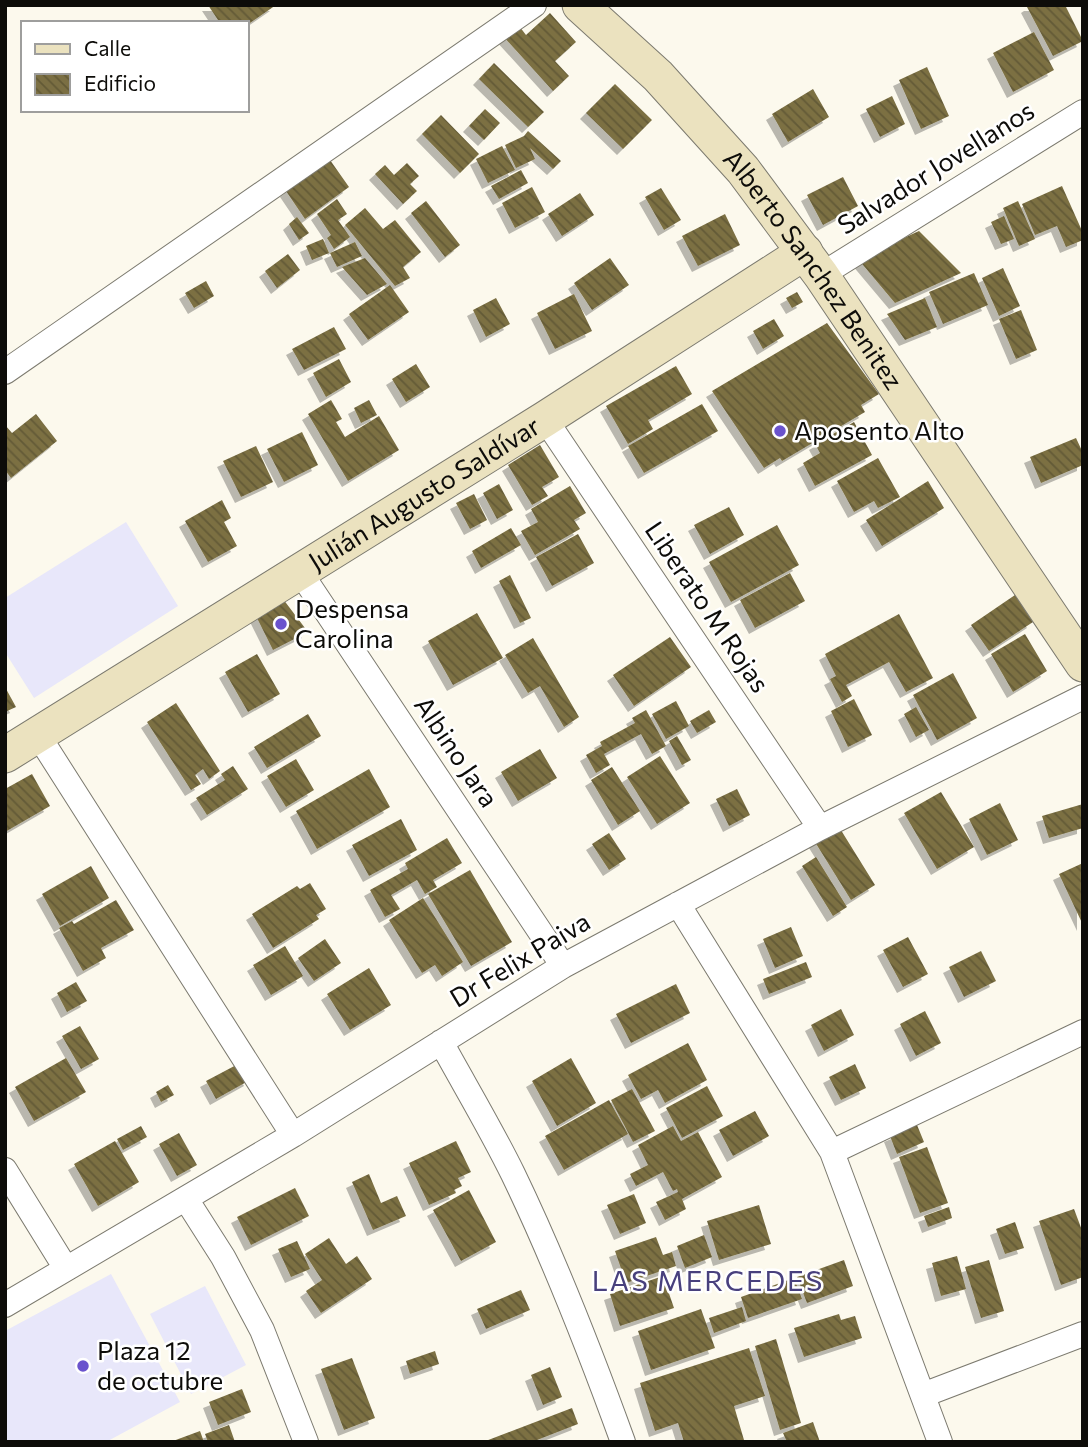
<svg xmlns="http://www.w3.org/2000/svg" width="1088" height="1447" viewBox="0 0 1088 1447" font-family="Commissioner,sans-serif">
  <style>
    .grass { fill: #e8e7fa }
    .building { fill: url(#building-back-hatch); filter: url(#shadow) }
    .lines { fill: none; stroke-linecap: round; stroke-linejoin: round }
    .street-casing { stroke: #7c7a6f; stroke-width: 26 }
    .secondary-casing { stroke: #7c7a6f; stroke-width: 37 }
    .street { stroke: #fff; stroke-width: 24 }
    .secondary { stroke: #ebe2bf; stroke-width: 35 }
    .poi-dot { fill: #6a53cd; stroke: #fff; stroke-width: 2.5 }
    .labels { text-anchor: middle; stroke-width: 5; stroke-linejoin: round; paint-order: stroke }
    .street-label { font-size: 26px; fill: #0d0c09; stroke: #fff }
    .poi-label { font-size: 26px; fill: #0d0c09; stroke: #fff; text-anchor: start }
    .neighbourhood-label { font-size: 28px; letter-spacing: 2px; fill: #48407d; stroke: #fff }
  </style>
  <defs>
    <pattern id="building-back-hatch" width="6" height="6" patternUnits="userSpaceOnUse" patternTransform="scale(1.75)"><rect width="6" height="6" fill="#7b6f43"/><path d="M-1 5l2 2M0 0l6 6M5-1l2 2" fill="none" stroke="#635a36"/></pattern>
    <filter id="shadow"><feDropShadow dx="-6" dy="6" stdDeviation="0" flood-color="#0004"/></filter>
  </defs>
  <rect width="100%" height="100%" fill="#fcf9ed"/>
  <path class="grass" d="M126,522L178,606L34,698L5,652V598Z
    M111,1274L180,1402L106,1442H5V1331Z
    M205,1286L246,1365L191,1394L150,1314Z"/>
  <path class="building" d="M208,5H276L247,25V23H220Z
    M1030,5H1065L1083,41L1053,56L1027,7Z
    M550,13L576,42L555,61L569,76L553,91L502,35L516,22L526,35Z
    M1034,32L1054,70L1013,92L993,53Z
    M494,63L544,112L528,127L479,79Z
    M927,67L949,116L921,129L899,80Z
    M615,84L652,120L623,149L586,113Z
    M813,89L829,117L788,142L772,114Z
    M892,96L905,124L880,137L866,109Z
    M485,109L500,123L484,140L469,126Z
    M441,115L479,154L460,173L422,134Z
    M528,131L561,161L553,169L530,148L535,159L516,168L505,145L524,136Z
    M502,146L515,170L488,183L476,159Z
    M330,160L349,187L305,219L286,191Z
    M407,163L419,176L410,184L417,191L403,204L375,174L385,165L394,175Z
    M521,170L528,183L499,199L491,186Z
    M843,177L858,206L823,225L807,195Z
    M1062,186L1083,233V240L1066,247L1057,226L1035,235L1022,204Z
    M532,187L545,212L515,228L502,203Z
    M661,188L681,220L664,230L645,197Z
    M580,193L594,215L562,236L548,214Z
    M337,199L347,214L338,220L350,237L334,249L327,238L331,235L317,214Z
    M426,201L460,245L445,257L411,213Z
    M1018,201L1035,239L1019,246L1003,208Z
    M365,208L383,229L395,220L421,252L403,267L410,278L395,286L345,225Z
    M725,214L740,245L698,266L682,236Z
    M1004,216L1014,239L1001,244L991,222Z
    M297,217L309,233L299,240L289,224Z
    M919,231L961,273L895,303L858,259Z
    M323,239L329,253L312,260L306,246Z
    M355,242L362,256L337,267L330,253Z
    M288,254L300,270L277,288L265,271Z
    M365,258L387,284L367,295L342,267Z
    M610,258L629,285L592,310L574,283Z
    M1003,268L1020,306L999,316L982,278Z
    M974,273L988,305L943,324L929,292Z
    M206,281L214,296L194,308L185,293Z
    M390,285L409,312L368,340L349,314Z
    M797,292L803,302L792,308L786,298Z
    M574,294L592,331L555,349L537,313Z
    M496,298L510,324L486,337L473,310Z
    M925,298L937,327L905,340L887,314Z
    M1021,310L1037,350L1016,359L999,319Z
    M774,319L784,336L763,349L753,331Z
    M827,323L879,394L861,405L865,412L782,461L780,458L764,468L712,391Z
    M334,327L346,349L304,370L292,349Z
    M339,359L351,382L326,397L313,373Z
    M416,364L430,387L406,402L392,379Z
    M676,366L692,394L648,420L653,429L628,444L606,406Z
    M331,400L342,419L336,422L345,437L379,416L399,450L348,481L308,414Z
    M369,400L377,415L361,423L354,408Z
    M702,404L718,431L644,473L628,446Z
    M36,414L57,441L11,478L5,470V425L12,433Z
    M854,422L872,455L815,486L803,463L820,453L815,444Z
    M302,432L318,465L284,482L267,449Z
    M1076,438L1083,453V465L1041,483L1030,457Z
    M540,445L559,477L542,487L548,496L532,505L508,465Z
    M256,446L273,482L241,497L223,461Z
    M878,458L900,497L878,508L874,501L854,512L837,481Z
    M928,481L944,508L882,546L866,520Z
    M499,484L513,510L497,519L483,493Z
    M570,486L586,513L574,520L580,529L535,555L521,531L538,522L531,509Z
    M474,494L487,520L470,529L456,503Z
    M222,500L231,518L224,522L237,546L208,562L185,521Z
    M729,507L744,535L710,554L694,525Z
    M777,525L799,565L731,602L709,562Z
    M511,528L521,545L481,568L472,551Z
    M578,534L594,563L552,586L536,557Z
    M790,573L805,601L755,628L740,600Z
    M510,575L531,618L520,623L499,581Z
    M1015,595L1033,622L989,651L971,625Z
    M283,599L308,632L273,650L256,616Z
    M477,613L503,658L453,685L428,641Z
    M899,614L933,678L906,692L889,662L846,685L852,696L842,702L830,679L836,676L825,654Z
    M1025,634L1047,671L1013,692L991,654Z
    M670,637L691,667L634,706L613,675Z
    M533,638L579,717L564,727L540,686L528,693L505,655Z
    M257,654L280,694L248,712L225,672Z
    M953,673L977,718L937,740L913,695Z
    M5,687L16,707L5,712Z
    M854,699L872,735L848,747L831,711Z
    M676,701L689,726L666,739L652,714Z
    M176,703L220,771L209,779L203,769L195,775L201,784L191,790L147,722Z
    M916,707L929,730L916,737L904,714Z
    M646,710L666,746L652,754L641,734L604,754L610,765L596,773L586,755L602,746L600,742L635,723L632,718Z
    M709,710L716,722L697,733L690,721Z
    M308,714L321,736L267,768L254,747Z
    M677,736L691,760L682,765L669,741Z
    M540,749L557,778L518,801L501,772Z
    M660,756L690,803L657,824L627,777Z
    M296,759L314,790L286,807L267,776Z
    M233,766L248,789L207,815L196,798L225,780L221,774Z
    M612,767L640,811L618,825L591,780Z
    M369,769L390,807L317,849L296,811Z
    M32,774L50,806L5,832V789Z
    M737,789L750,815L729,826L716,799Z
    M941,792L974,847L937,869L904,813Z
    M1000,803L1018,840L987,855L969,819Z
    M1083,804V828L1049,838L1042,816Z
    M401,819L417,850L369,876L352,845Z
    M839,827L875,885L851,900L815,842Z
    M609,833L626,859L609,870L592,844Z
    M447,838L462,863L433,880L437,887L425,894L417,880L391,895L400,909L385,917L370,890L408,869L405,863Z
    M816,857L847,907L833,916L802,866Z
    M1083,863V925L1059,874Z
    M91,866L109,898L60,926L42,894Z
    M470,870L512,942L471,966L428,894Z
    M310,883L326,909L316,915L319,919L273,948L252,914L297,886L300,889Z
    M423,898L463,962L442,976L435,965L422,973L389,920Z
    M116,900L134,930L101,948L106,958L83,971L59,928L72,921L74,924Z
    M791,927L803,956L775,968L763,939Z
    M908,937L928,974L903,987L883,950Z
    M325,939L341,963L314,981L298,958Z
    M285,946L303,976L271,995L253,965Z
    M981,951L996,981L964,997L949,967Z
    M806,962L812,977L769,994L763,979Z
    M369,968L391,1005L350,1030L327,994Z
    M76,982L87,1001L67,1012L57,993Z
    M676,984L690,1013L631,1043L616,1014Z
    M841,1009L854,1035L824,1051L811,1025Z
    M925,1011L941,1043L916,1056L900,1024Z
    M80,1026L99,1059L81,1069L62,1036Z
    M688,1043L707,1080L665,1103L658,1090L641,1099L628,1075Z
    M66,1058L86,1092L34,1121L15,1087Z
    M571,1058L596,1103L557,1126L532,1081Z
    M240,1063L250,1080L216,1099L206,1081Z
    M855,1064L866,1088L841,1100L829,1077Z
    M168,1085L174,1095L161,1102L156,1092Z
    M707,1086L723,1116L682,1138L666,1108Z
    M632,1089L655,1131L633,1142L611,1100Z
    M609,1100L628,1134L564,1170L545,1136Z
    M755,1111L769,1136L733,1156L719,1130Z
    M917,1125L924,1142L897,1154L890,1136Z
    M141,1126L147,1137L123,1150L117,1139Z
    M673,1126L681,1141L698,1132L722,1177L682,1199L686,1209L665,1220L656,1202L678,1192L677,1189L673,1191L663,1172L636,1186L630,1174L648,1165L638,1145Z
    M179,1133L197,1165L177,1176L159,1144Z
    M115,1141L139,1182L98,1206L74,1164Z
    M456,1141L471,1172L458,1178L462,1186L454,1190L456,1193L429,1205L409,1163Z
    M927,1147L948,1203L920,1213L899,1157Z
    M369,1174L381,1203L397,1196L406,1216L373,1230L352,1182Z
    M295,1188L309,1216L251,1245L237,1217Z
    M469,1190L496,1242L461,1261L433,1210Z
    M634,1194L646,1223L620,1234L607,1205Z
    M759,1205L771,1244L719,1260L707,1221Z
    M949,1207L952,1218L928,1227L924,1216Z
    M1074,1209L1083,1233V1277L1061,1285L1039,1221Z
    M1015,1222L1024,1248L1005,1254L996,1229Z
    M704,1235L712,1257L685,1268L677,1246Z
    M656,1237L663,1255L672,1252L676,1266L626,1283L615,1251Z
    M329,1238L346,1264L357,1256L372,1279L321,1313L306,1291L322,1280L305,1254Z
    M297,1241L310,1269L291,1277L278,1249Z
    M957,1256L966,1289L941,1296L932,1263Z
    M844,1260L853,1286L807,1303L797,1277Z
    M989,1260L1004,1311L981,1318L965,1267Z
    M663,1276L674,1308L620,1326L610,1294Z
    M794,1278L802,1299L748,1318L741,1297Z
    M521,1290L530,1310L486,1329L477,1309Z
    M742,1307L746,1321L714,1333L709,1318Z
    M701,1309L715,1348L651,1370L638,1331Z
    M839,1314L841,1320L855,1316L862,1338L804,1357L794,1328Z
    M776,1339L801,1423L780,1430L755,1346Z
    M749,1348L765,1396L734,1406L744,1440L738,1442H684L678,1423L655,1431L640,1383Z
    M435,1351L439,1364L410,1374L406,1361Z
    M352,1358L375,1418L344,1430L321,1369Z
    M550,1367L562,1397L543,1405L531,1375Z
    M242,1389L251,1412L218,1425L209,1402Z
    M572,1408L578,1424L532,1442H483Z
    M813,1422L820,1442H787L783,1433Z
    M229,1425L235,1442H208L205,1434Z
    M200,1431L204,1442H173V1441Z"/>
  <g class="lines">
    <g class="street-casing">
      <path id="street" d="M821,275L1083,112
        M5,372L534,5
        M545,419L820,828
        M300,572L563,966
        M38,735L293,1135
        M678,904L832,1152L940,1442
        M441,1042C465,1086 491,1129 513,1174C555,1261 590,1351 623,1442
        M832,1152L1083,1032
        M5,1170L65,1267
        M186,1199L223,1257L262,1330L306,1442
        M5,1305L293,1135L563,966L820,828L1083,697
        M923,1395L1083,1334"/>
    </g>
    <g class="secondary-casing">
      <g id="secondary">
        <path id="s1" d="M580,5L658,76L743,170L821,275L1083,664"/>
        <path id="s2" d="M5,755L545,419L805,252"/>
      </g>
    </g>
    <use href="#street" class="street"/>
    <use href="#secondary" class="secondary"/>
  </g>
  <g class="poi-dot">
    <circle cx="780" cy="431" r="7"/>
    <circle cx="281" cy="624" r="7"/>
    <circle cx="83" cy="1366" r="7"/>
  </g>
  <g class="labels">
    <g class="street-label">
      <text transform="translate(936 168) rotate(-32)" y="9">Salvador Jovellanos</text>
      <text dy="9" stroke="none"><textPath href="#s1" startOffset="354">Alberto Sanchez Benitez</textPath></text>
      <text dy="9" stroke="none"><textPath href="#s2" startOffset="494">Julián Augusto Saldívar</textPath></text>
      <text transform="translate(707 607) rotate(56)" y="9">Liberato M Rojas</text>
      <text transform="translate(456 752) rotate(56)" y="9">Albino Jara</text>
      <text transform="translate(520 960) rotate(-31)" y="9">Dr Felix Paiva</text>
    </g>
    <g class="poi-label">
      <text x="794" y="440">Aposento Alto</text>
      <text x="295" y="618">Despensa<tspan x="295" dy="30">Carolina</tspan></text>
      <text x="97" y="1360">Plaza 12<tspan x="97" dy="30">de octubre</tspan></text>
    </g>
    <g class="neighbourhood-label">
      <text x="708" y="1291">LAS MERCEDES</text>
    </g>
  </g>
  <rect width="1088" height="1447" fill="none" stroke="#0d0c09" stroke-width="14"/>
  <rect x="21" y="21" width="228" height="91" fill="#ffffff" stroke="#9e9e9d" stroke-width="2"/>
  <rect x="35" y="44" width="35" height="10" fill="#ebe2bf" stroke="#9e9e9d" stroke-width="2"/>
  <text x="84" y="56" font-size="21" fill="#0d0c09">Calle</text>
  <rect x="35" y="74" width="35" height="21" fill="url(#building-back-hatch)" stroke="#9e9e9d" stroke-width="2"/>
  <text x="84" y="91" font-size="21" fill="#0d0c09">Edificio</text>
</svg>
